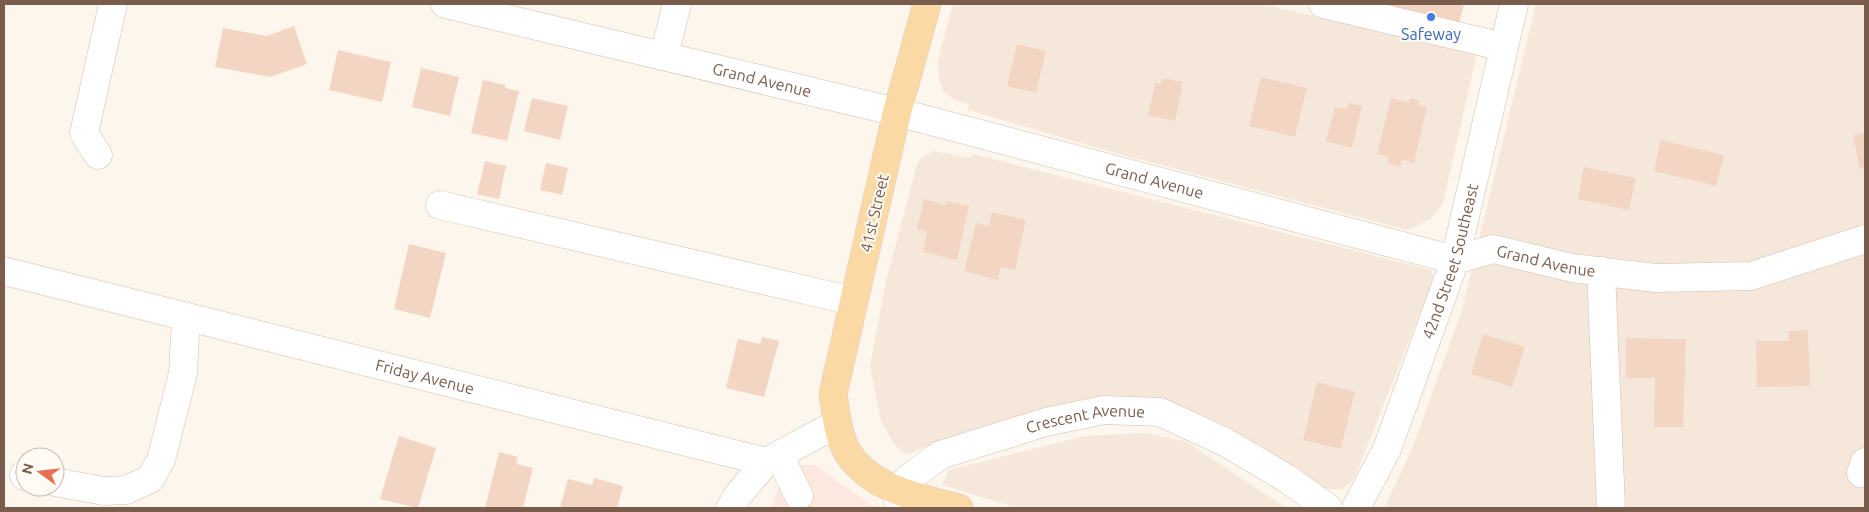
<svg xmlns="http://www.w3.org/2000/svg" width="1869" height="512" viewBox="0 0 1869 512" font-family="Ubuntu,sans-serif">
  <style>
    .residential { fill: #f5e8da }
    .commercial { fill: #fde8e0 }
    .building { fill: #f3d5c3 }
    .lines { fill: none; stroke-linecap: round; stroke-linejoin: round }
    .minor-casing { stroke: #d1beb0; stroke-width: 29 }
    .major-casing { stroke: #dad1cd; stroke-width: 29 }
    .minor { stroke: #fff; stroke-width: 28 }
    .major { stroke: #fbd9a5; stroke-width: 28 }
    .shop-dot { fill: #3f7fe0; stroke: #fffaf3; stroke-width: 2 }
    .labels { text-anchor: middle; stroke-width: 4; stroke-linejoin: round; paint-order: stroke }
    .shop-label { font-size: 16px; fill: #366cbe; stroke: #fffaf3 }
    .street-label { font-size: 16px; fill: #7a5c4d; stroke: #fffaf3 }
  </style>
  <rect width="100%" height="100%" fill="#fdf6ec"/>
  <path class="residential" d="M953,4H1261L1477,53L1443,203L1431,219L1408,230L1108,151L968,110L969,103L954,100L943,91L939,79L938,60Z
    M1536,4H1865V508H1384L1412,449L1462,310Z
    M934,151L969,158L973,154L1431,270L1434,278L1354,479L1341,490L1320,488L1225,425L1167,400L1088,398L1026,414L935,443L906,455L895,445L881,421L870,366L886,281L917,165L922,157Z
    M1148,433L1187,442L1286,508H1017L942,485L949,470L1085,436Z"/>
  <path class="commercial" d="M801,465H815L870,504L885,508H772L781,476Z"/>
  <path class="building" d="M1349,4H1464L1457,31Z
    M294,26L307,64L270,77L215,67L223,28L267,36Z
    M1017,44L1046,51L1036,93L1007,86Z
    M338,50L391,62L382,102L329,90Z
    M421,68L459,77L450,116L412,107Z
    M1261,77L1307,88L1295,137L1249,126Z
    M1162,78L1183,82L1175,121L1148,115L1155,83L1161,84Z
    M483,80L505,85V88L519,91L507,141L471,133Z
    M532,98L568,106L560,140L524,131Z
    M1391,98L1409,103L1410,98L1419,100L1418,105L1427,107L1414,163L1402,160L1400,167L1388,163L1389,157L1377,154Z
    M1349,103L1362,106L1352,148L1326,141L1335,107L1347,109Z
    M1865,133V168L1860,169L1853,135Z
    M1661,140L1724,155L1716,186L1654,171Z
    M485,161L506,166L499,199L477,194Z
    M546,163L568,168L562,195L540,190Z
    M1584,167L1636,178L1629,210L1578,199Z
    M924,199L945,205L946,201L969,206L957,260L923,252L927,232L917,229Z
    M992,212L1026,220L1015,270L1001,267L998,280L964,271L976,223L989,226Z
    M409,244L446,253L430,318L394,309Z
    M1808,330L1810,386L1757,387L1756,341H1789V331Z
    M1483,334L1525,347L1512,387L1471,374Z
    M762,337L779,341L764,397L726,388L738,339L760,344Z
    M1626,338L1686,339L1683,427H1654L1655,378H1626Z
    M1317,382L1355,392L1341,449L1303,440Z
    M399,436L436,448L418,508L380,499Z
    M499,452L518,457L516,464L533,468L523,508H485Z
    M594,478L623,486L617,508H560L568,479L592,485Z"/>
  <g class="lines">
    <g class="minor-casing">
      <g id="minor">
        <path id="s1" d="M445,4L897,112L1455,260L1493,249L1572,268L1655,278L1751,276L1865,239"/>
        <path d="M1323,4L1504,47"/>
        <path d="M664,56L677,4"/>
        <path d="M98,155L84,133L113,4"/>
        <path d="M440,205L853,301"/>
        <path id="s2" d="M4,271L766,462"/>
        <path d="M1601,271L1611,508"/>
        <path d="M779,455L799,496"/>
        <path d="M1861,473L1865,462"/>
        <path d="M24,475L25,476"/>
        <path d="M55,482L104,491L126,490L150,479L161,460L183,373L186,317"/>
        <path d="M730,508L738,495L766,462L838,423"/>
        <path id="s3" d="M901,508L894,490L940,455L1046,422L1104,410L1160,412L1225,442L1286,478L1328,508"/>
        <path id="s4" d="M1356,508L1387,449L1455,260L1514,4"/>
      </g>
    </g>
    <g class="major-casing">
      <path id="major" d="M927,4L897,112L833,394C836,412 838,437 848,453C872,490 921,498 959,508"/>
    </g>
    <use href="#minor" class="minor"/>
    <use href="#major" class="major"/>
  </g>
  <circle class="shop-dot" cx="1431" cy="17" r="5"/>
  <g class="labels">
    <g class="shop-label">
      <text x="1431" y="40">Safeway</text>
    </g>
    <g class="street-label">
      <text dy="6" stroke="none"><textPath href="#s1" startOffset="326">Grand Avenue</textPath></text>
      <text dy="6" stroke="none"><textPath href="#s1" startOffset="731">Grand Avenue</textPath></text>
      <text transform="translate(874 213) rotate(-77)" y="6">41st Street</text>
      <text dy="6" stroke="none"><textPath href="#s4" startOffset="265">42nd Street Southeast</textPath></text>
      <text dy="6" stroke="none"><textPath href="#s1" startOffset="1136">Grand Avenue</textPath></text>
      <text dy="6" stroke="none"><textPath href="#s2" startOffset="434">Friday Avenue</textPath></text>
      <text dy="6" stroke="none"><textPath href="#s3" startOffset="228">Crescent Avenue</textPath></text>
    </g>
  </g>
  <rect width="1869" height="512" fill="none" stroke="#7a5c4d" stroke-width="10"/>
  <g transform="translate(40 472) rotate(285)"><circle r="24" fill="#fffaf3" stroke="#cabbb1"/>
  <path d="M0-4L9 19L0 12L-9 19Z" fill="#e76f51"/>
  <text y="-8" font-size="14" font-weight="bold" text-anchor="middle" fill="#7a5c4d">N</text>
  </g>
</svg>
